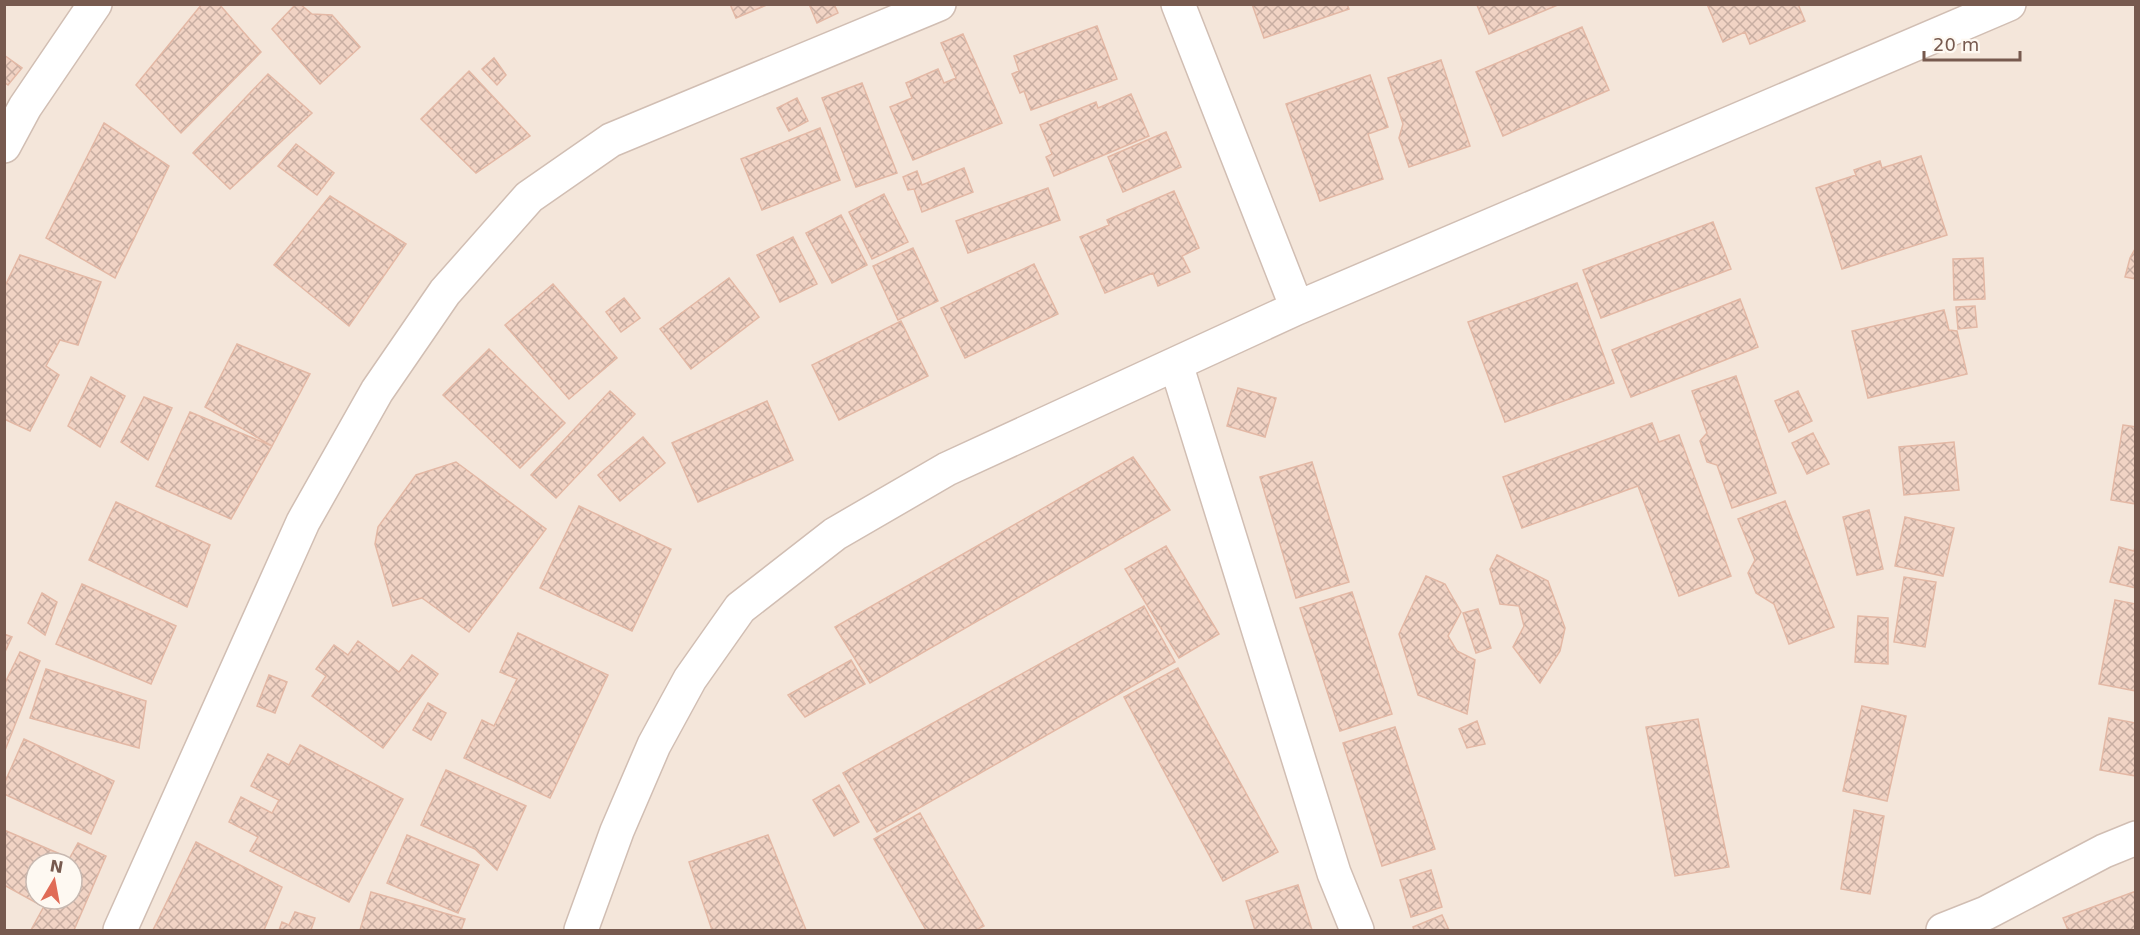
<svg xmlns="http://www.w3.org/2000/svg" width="2140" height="935" viewBox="0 0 2140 935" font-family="'DejaVu Sans',sans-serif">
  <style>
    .residential { fill: #f4e6da; fill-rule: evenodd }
    .building { fill: url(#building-cross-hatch); stroke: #e3b8a5; stroke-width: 1.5 }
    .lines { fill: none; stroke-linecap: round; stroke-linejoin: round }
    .street-casing { stroke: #d1beb3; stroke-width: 36 }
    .street { stroke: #fff; stroke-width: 33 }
  </style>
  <defs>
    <pattern id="building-cross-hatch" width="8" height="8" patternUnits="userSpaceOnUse" patternTransform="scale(1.5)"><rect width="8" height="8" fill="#f1d3c4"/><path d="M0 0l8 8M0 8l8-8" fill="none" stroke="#c8aea2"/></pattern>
  </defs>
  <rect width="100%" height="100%" fill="#fcf5ec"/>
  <path class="residential" d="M5,5H2135V930H5ZM36,863H72V899H36Z"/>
  <path class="building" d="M202,4H219L261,52L181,133L136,85Z
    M296,4H300L312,14L332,15L360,47L320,84L272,29Z
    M730,4H769L736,18Z
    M809,4H834L838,13L817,23Z
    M1252,4H1347L1349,9L1264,38Z
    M1479,4H1560L1489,34L1477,5Z
    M1707,4H1798L1805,21L1750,44L1745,32L1723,42Z
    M1097,26L1117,79L1031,110L1024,91L1020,93L1012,74L1019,71L1014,56Z
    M1582,27L1609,90L1503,136L1476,72Z
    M963,34L1002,123L913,160L890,107L912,98L906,83L938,69L944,83L956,78L941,43Z
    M4,55L22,68L8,85L4,82Z
    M494,58L506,75L497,85L482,69Z
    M1441,60L1470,146L1409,167L1399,138L1403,124L1388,78Z
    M469,71L530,136L476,173L421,119Z
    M268,74L312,113L230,189L193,153Z
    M1370,75L1388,127L1368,134L1383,179L1320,201L1286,104Z
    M862,83L897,173L856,187L822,98Z
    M1131,94L1149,136L1054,176L1046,157L1052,154L1040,125L1096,102L1098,108Z
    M797,98L808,121L789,131L777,108Z
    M104,123L169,166L115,278L46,238Z
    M820,128L840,180L762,210L741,159Z
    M1166,132L1181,167L1123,192L1108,157Z
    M296,144L334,173L317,195L278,166Z
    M1921,156L1947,235L1842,269L1816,188L1856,175L1854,170L1880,161L1882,168Z
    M964,168L973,192L922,212L914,189L908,190L903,177L917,171L922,185Z
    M1048,188L1060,220L968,253L956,221Z
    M1174,191L1199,248L1182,256L1190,272L1158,286L1153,273L1105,293L1080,237L1109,225L1107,220Z
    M884,194L908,242L872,259L849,212Z
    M330,196L406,244L349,326L274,265Z
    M841,215L867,265L832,283L806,233Z
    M1713,222L1731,269L1601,318L1583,270Z
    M793,237L817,284L780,302L757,255Z
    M2136,247V279L2125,277L2130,258Z
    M913,248L938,301L898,320L873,266Z
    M20,255L101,282L78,345L60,340L46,366L59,375L30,431L4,419V288Z
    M1983,258L1985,299L1954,300L1953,259Z
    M1034,264L1058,314L965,358L941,308Z
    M729,278L759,317L691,369L660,329Z
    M1577,283L1614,383L1505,422L1468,322Z
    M553,284L617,358L569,399L505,325Z
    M624,298L640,318L621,332L606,312Z
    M1740,299L1758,347L1631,397L1612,350Z
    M1975,306L1977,327L1958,329L1956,307Z
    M1944,310L1949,330L1957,331L1967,374L1868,398L1852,331Z
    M901,321L928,376L839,420L812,365Z
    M237,344L310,374L272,446L205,407Z
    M489,349L565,423L520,468L443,395Z
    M1736,376L1776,493L1732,508L1717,465L1707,462L1700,441L1707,433L1692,391Z
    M91,377L125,396L100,447L68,426Z
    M1238,388L1276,398L1265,437L1227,426Z
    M610,391L635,414L556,498L531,475Z
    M1798,391L1812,421L1789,432L1775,401Z
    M144,397L172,408L148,460L121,442Z
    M767,401L793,460L698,502L672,443Z
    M190,412L272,446L231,519L156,486Z
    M1652,423L1659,442L1679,435L1731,576L1679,596L1638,486L1522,528L1503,477Z
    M2123,425L2136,427V504L2111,500Z
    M1813,433L1829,464L1807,474L1792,443Z
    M643,437L665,463L620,501L598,475Z
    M1954,442L1959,490L1904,495L1899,447Z
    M1133,457L1170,510L870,683L835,627Z
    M456,462L546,529L469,632L422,598L393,606L375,544L378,527L416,475Z
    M1312,462L1349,582L1296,598L1260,477Z
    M1785,501L1834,627L1789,644L1774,604L1756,593L1748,573L1755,560L1738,519Z
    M116,502L210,545L187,607L89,560Z
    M579,506L671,549L632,631L540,588Z
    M1869,510L1883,569L1857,575L1843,517Z
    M1905,517L1954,528L1943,576L1895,566Z
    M2136,543V588L2110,582L2119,547L2134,551Z
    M1166,546L1219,634L1179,658L1125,569Z
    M1497,555L1548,581L1565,628L1560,651L1540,683L1513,647L1524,626L1519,606L1500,604L1490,569Z
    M1426,576L1445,584L1461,612L1448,636L1457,651L1475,660L1467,714L1418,695L1399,634Z
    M1904,577L1936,582L1925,647L1894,642Z
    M82,584L176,626L151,684L56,644Z
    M1352,592L1392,714L1340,731L1300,608Z
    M42,593L57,602L45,635L28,623Z
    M2115,600L2136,604V691L2099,684Z
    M1144,606L1175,662L877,832L843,773Z
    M1478,609L1491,648L1476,653L1463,613Z
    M1858,616L1888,618V664L1855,662Z
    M518,633L608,675L550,798L464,758L482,720L494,726L517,679L500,672Z
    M4,634L12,637L4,654Z
    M358,641L399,672L412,655L438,674L383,748L312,696L326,676L316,669L334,645L348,655Z
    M20,652L40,661L4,753V685Z
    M851,660L865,684L805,717L788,695Z
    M1178,668L1278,852L1223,881L1124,697Z
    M46,669L146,701L139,748L30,718Z
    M269,675L287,682L275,713L257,706Z
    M428,703L446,713L431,740L413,730Z
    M1862,706L1906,716L1887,801L1843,791Z
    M2109,718L2136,723V776L2100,770Z
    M1698,719L1729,867L1675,876L1646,727Z
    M1477,721L1485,744L1467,748L1459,729Z
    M1395,727L1435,849L1382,866L1343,743Z
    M24,739L114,781L91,834L4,794V784Z
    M300,745L403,799L349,902L250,851L258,837L229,822L241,797L272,813L279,800L251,786L268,754L289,765Z
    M446,770L526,806L497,870L475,849L421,825Z
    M839,785L859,822L834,836L813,800Z
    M1854,810L1884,816L1870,894L1841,889Z
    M920,813L984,926L976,930H926L874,839Z
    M4,830L60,854L56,863H36V899H42L40,905L4,885Z
    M407,835L479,865L458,913L387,883Z
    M768,835L806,930H712L689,862Z
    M196,842L282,887L264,930H153Z
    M78,843L106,856L74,930H31L48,899H72V863H67Z
    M1431,870L1442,907L1411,917L1400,880Z
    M1298,885L1312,930H1255L1246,901Z
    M2136,891V930H2068L2063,918Z
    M371,892L465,919L461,930H360Z
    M295,912L315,918L311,930H279L282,922L289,925Z
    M1442,915L1449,930H1414L1413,927Z"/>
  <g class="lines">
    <g class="street-casing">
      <path id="street" d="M1178,4L1297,308
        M4,146L25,107L95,4
        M1176,364L1334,873L1357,930
        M120,930L303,522L377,391L445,292L529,197L611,140L939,4
        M581,930L617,831L654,745L690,679L740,608L835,534L947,469L1297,308L2009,4
        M1943,930L1986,913L2104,851L2136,838"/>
    </g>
    <use href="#street" class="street"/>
  </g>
  <rect width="2140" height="935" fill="none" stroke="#775a4f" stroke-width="12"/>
  <g transform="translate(54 881) rotate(10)"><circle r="28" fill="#fef9f2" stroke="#c8b9b1" stroke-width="1.5"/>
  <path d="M0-4.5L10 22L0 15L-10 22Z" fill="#e06c57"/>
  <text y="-9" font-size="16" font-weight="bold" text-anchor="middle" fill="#775a4f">N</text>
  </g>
  <path d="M1924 51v9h96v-9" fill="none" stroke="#775a4f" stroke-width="3"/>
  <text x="1933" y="51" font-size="18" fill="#775a4f" stroke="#fef9f2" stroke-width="4.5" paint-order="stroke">20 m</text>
</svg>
